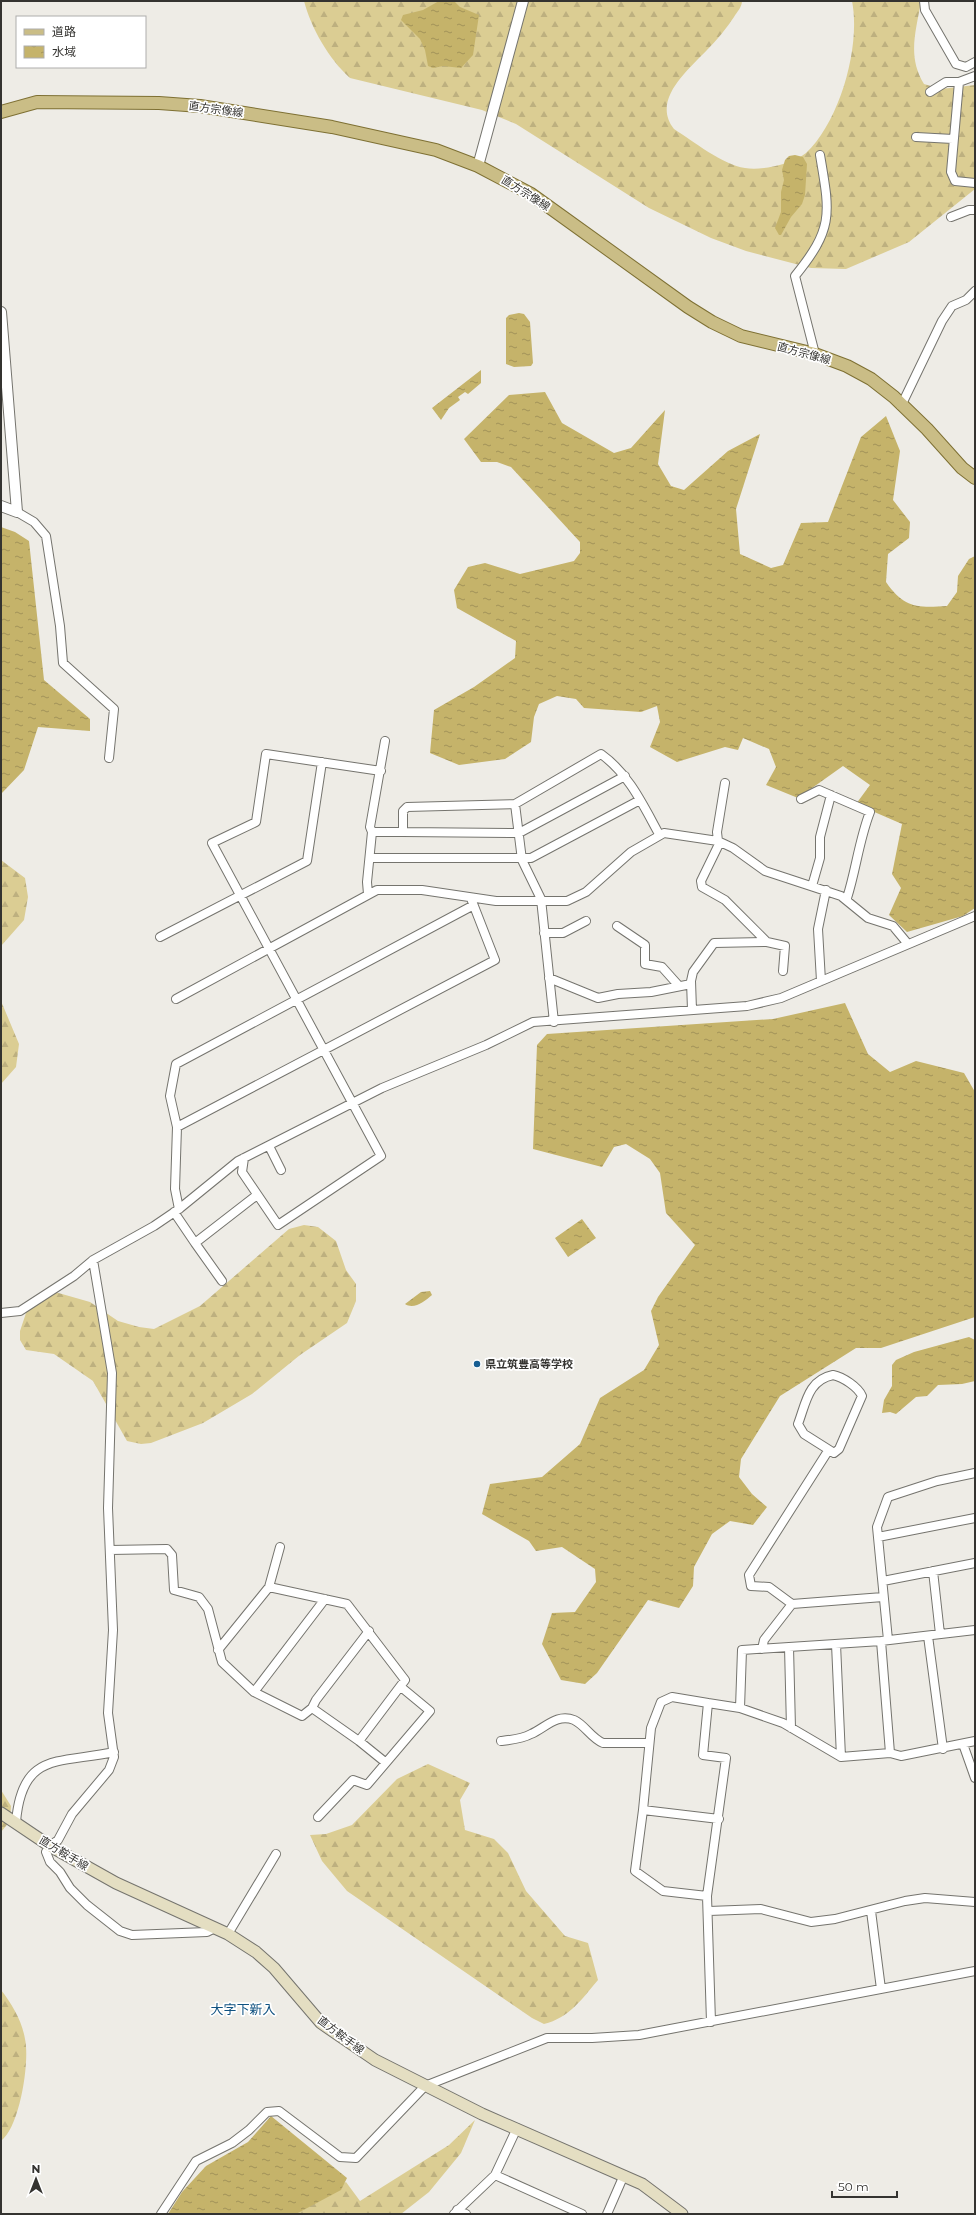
<svg xmlns="http://www.w3.org/2000/svg" width="976" height="2215" viewBox="0 0 976 2215" font-family="Montserrat,'Noto Sans JP',sans-serif">
  <style>
    .forest { fill: url(#forest-firs) }
    .water { fill: url(#water-ripples) }
    .lines { fill: none; stroke-linecap: round; stroke-linejoin: round }
    .minor-casing { stroke: #75746e; stroke-width: 10 }
    .tertiary-casing { stroke: #75746e; stroke-width: 12 }
    .secondary-casing { stroke: #75746e; stroke-width: 13 }
    .primary-casing { stroke: #7e7033; stroke-width: 14 }
    .minor { stroke: #fff; stroke-width: 8 }
    .tertiary { stroke: #fff; stroke-width: 10 }
    .secondary { stroke: #e4dec2; stroke-width: 11 }
    .primary { stroke: #cabd86; stroke-width: 12 }
    .poi-dot { fill: #175e92; stroke: #fff; stroke-width: 1.5 }
    .labels { text-anchor: middle; stroke-width: 3.5; stroke-linejoin: round; paint-order: stroke }
    .street-label { font-size: 11px; fill: #343330; stroke: #fff }
    .poi-label { font-size: 11px; font-weight: bold; fill: #343330; stroke: #fff; text-anchor: start }
    .quarter-label { font-size: 13px; fill: #0f5180; stroke: #fff }
  </style>
  <defs>
    <pattern id="forest-firs" width="22" height="20" patternUnits="userSpaceOnUse"><rect width="22" height="20" fill="#dbcd93"/><path d="M5 1l3.5 6h-7zM16 11l3.5 6h-7z" fill="#bdb07f"/></pattern>
    <pattern id="water-ripples" width="26" height="14" patternUnits="userSpaceOnUse"><rect width="26" height="14" fill="#c5b36a"/><path d="M2 4q2-2 4 0t4 0M15 11q2-2 4 0t4 0" fill="none" stroke="#a19258"/></pattern>
  </defs>
  <rect width="100%" height="100%" fill="#eeece6"/>
  <path class="forest" d="M304,1H742C742,7 737,12 734,17C726,29 717,40 707,50C688,70 651,100 674,129C693,141 723,165 745,168C762,171 793,164 806,153C840,121 861,46 852,1H921C916,32 907,56 924,84L941,89L975,85V189L909,242L846,269L811,268L746,251L711,238L649,208L516,124L482,110L350,78C329,59 311,28 304,1Z
    M1,860L25,878L28,897L24,920L1,946Z
    M1,1001L19,1044L16,1067L1,1084Z
    M304,1225L318,1227L336,1241L346,1270L356,1284V1301L347,1323L300,1355L252,1394L203,1423L151,1443L141,1444L127,1441L93,1381L54,1354L26,1350L20,1340V1331L26,1313L34,1302L55,1292L90,1302L118,1321L139,1327L154,1329L200,1306L289,1229Z
    M428,1764L470,1783L460,1800L465,1830L494,1839L508,1853L526,1891L565,1936L588,1943L598,1980C582,1999 569,2018 544,2024L532,2018L347,1891L322,1861L310,1835L326,1834L352,1825L397,1779Z
    M1,1790L11,1806L10,1821L1,1832Z
    M1,1990C12,2004 22,2021 25,2039C30,2061 20,2127 1,2141Z
    M475,2120L461,2153L429,2192L401,2214H294L346,2182L360,2201L449,2145Z"/>
  <path class="water" d="M439,1H454L460,7L479,15L473,55L461,68L443,66L433,68L428,66L425,50L420,39L401,20L403,15L423,10Z
    M795,155L803,157L807,164L805,195L802,204L791,217L781,235H779L775,228L781,212V192L784,180L782,170L785,160L789,156Z
    M519,313L524,314L530,322L533,363L531,366L514,367L506,364V318L509,315Z
    M481,370V383L468,394L465,392L458,397L460,400L449,408L441,420L432,408Z
    M545,392L562,423L614,453L631,448L665,410L658,464L671,486L684,490L728,451L760,434L736,509L740,554L771,568L783,565L801,523L828,522L861,437L886,416L900,451L893,500L910,522L909,538L888,554L886,582C904,608 917,608 947,606L957,592L958,576L969,559L975,556V908L963,916L907,932L889,915L901,888L892,874L902,824L856,804L870,785L843,766L798,798L766,785L776,767L769,749L743,738L738,750L725,747L677,762L650,747L660,722L657,706L641,712L584,708L576,699L557,696L539,704L534,717L531,742L505,759L459,765L430,753L434,710L474,687L515,658L516,641L457,608L454,590L468,567L485,563L520,574L574,561L580,553V542L511,467L497,462H481L464,439L509,395Z
    M1,527L15,532L29,541L44,680L90,719V731L38,727L24,770L1,794Z
    M845,1003L868,1054L890,1072L916,1061L964,1073L975,1092V1317L881,1348H856L780,1396L741,1459L739,1477L752,1494L767,1507L753,1525L730,1521L712,1534L694,1567L693,1586L679,1608L648,1600L597,1673L585,1684L561,1680L542,1644L552,1613L575,1612L596,1582L595,1569L562,1547L536,1551L529,1541L482,1514L490,1484L542,1477L580,1444L600,1398L644,1370L659,1345L651,1311L658,1297L695,1245L666,1213L660,1173L650,1159L626,1144L614,1147L602,1167L533,1149L537,1045L547,1034L773,1019Z
    M582,1219L596,1238L568,1257L555,1238Z
    M430,1291L432,1295C425,1301 414,1310 405,1304L421,1292Z
    M969,1337L975,1340V1381L962,1384L938,1385L927,1396L916,1397L896,1414L890,1412L882,1413L884,1400L892,1386V1365L896,1360L914,1352Z
    M271,2116L347,2178L341,2190L296,2214H168L182,2192L206,2166L248,2142Z"/>
  <g class="lines">
    <g class="minor-casing">
      <path id="minor" d="M924,1L925,10L956,64L966,67L975,62
        M975,76L959,82L951,172L955,181L975,183
        M930,92L946,82H959
        M916,137L953,139
        M951,217L969,210H975
        M815,354L795,276C834,228 830,214 820,155
        M901,406L942,321L952,306L966,300L975,291
        M17,512L34,522L46,536L60,626L63,663L114,709L109,758
        M801,799L819,790L870,812C859,840 856,870 847,898
        M515,804L522,860L541,899L554,1022
        M372,832L370,827L385,741
        M403,832L519,833L625,776
        M718,841L717,832L725,783
        M720,842L701,881L702,887L725,900L767,942L785,946L783,971
        M370,858H531L640,800
        M812,886L820,858V837L831,795
        M368,894L367,882L372,832H403V811L407,807L515,804L601,754C629,774 643,805 659,834
        M617,926L645,945V964L662,967L679,986
        M544,933H563L586,921
        M160,937L307,861L322,762
        M549,978L598,998L618,994L651,992L691,984
        M821,981L818,929L826,890
        M176,999L377,890H422L496,901H567L586,892L631,852L664,833L718,841L733,848L765,871L841,896L868,918L893,926L908,944
        M692,1010L691,981L693,972L714,943L767,942
        M177,1127L495,960L472,901
        M269,1146L281,1170
        M244,1158L242,1172L278,1225L381,1156L212,843L256,822L266,754L381,771
        M179,1209L175,1189L177,1127L170,1096L176,1064L472,906
        M174,1212L195,1243
        M93,1260L112,1373L108,1508L113,1630L108,1713L114,1757L109,1770L72,1814L58,1840L50,1846L46,1852L50,1862L60,1872L70,1888L87,1905L120,1931L132,1935L207,1932L215,1928
        M222,1281L195,1243L257,1195
        M1,1313L20,1311L74,1276L93,1260L154,1226L179,1209L238,1161L382,1088L486,1045L533,1022L747,1006L781,998L975,916
        M833,1375C843,1377 858,1387 862,1396L839,1449L834,1453L804,1434L798,1424C806,1403 808,1380 833,1375Z
        M878,1537L975,1518
        M110,1550L167,1549L172,1555L174,1590L199,1597L208,1609L222,1662L254,1692L302,1716L312,1708L359,1741L405,1680L347,1604L269,1587L218,1650
        M933,1571L940,1634
        M883,1581L975,1563
        M269,1587L280,1547
        M792,1604L883,1597
        M928,1636L943,1749
        M888,1640L877,1527L888,1497L937,1481L975,1473
        M881,1641L890,1753
        M836,1644L841,1757
        M789,1647L791,1728
        M762,1649L764,1640L792,1604L769,1587L751,1586L749,1575L828,1451
        M254,1692L325,1599
        M708,1703L672,1697L661,1702L651,1728L643,1810L719,1819
        M312,1708L316,1700L369,1631
        M740,1708L742,1650L881,1641L975,1630
        M359,1741L385,1762
        M501,1741C511,1740 522,1739 531,1734C545,1728 557,1713 574,1720C585,1725 591,1738 603,1743H649
        M963,1744L975,1778
        M643,1810L635,1871L663,1891L707,1896
        M318,1817L353,1780L367,1785L430,1711L401,1687
        M16,1822C22,1751 59,1764 114,1752
        M709,1911L761,1909L811,1922L835,1919L905,1901L925,1898L975,1902
        M871,1911L881,1989
        M228,1934L276,1854
        M711,2022L707,1896L726,1758L703,1755L708,1703L740,1708L783,1723L841,1757L890,1753L901,1756L975,1741
        M495,2175L582,2214
        M457,2210L466,2214
        M161,2214L196,2161L232,2143L249,2130L267,2112L279,2111L340,2157L356,2158L425,2086L547,2038H592L639,2035L975,1971
        M454,2214L495,2175L517,2128
        M607,2214L624,2175"/>
    </g>
    <g class="tertiary-casing">
      <path id="tertiary" d="M478,166L523,1
        M1,312L17,512L1,506"/>
    </g>
    <g class="secondary-casing">
      <path id="secondary" d="M1,1813L50,1846L116,1883L228,1934L256,1952L274,1968L321,2023L375,2060L482,2114L642,2184L682,2214"/>
    </g>
    <g class="primary-casing">
      <path id="primary" d="M1,112L37,102L159,103L200,106L332,127L436,150L478,166L531,194L688,307L712,322L741,336L815,354L847,366L871,379L894,397L927,429L962,468L975,478"/>
    </g>
    <use href="#minor" class="minor"/>
    <use href="#tertiary" class="tertiary"/>
    <use href="#secondary" class="secondary"/>
    <use href="#primary" class="primary"/>
  </g>
  <circle class="poi-dot" cx="477" cy="1364" r="4"/>
  <g class="labels">
    <g class="street-label">
      <text transform="translate(216 109) rotate(8)" y="4">直方宗像線</text>
      <text transform="translate(526 193) rotate(32)" y="4">直方宗像線</text>
      <text transform="translate(804 353) rotate(15)" y="4">直方宗像線</text>
      <text transform="translate(64 1853) rotate(31)" y="4">直方鞍手線</text>
      <text transform="translate(341 2035) rotate(37)" y="4">直方鞍手線</text>
    </g>
    <g class="poi-label">
      <text x="485" y="1368">県立筑豊高等学校</text>
    </g>
    <g class="quarter-label">
      <text x="243" y="2014">大字下新入</text>
    </g>
  </g>
  <rect width="976" height="2215" fill="none" stroke="#343330" stroke-width="4"/>
  <rect x="16" y="16" width="130" height="52" fill="#ffffff" stroke="#aeadac"/>
  <rect x="24" y="29" width="20" height="6" fill="#cabd86" stroke="#aeadac"/>
  <text x="52" y="36" font-size="12" fill="#343330">道路</text>
  <rect x="24" y="46" width="20" height="12" fill="url(#water-ripples)" stroke="#aeadac"/>
  <text x="52" y="56" font-size="12" fill="#343330">水域</text>
  <g transform="translate(36 2179)" stroke="#ffffff" stroke-width="3" paint-order="stroke">
  <path d="M0-3L7 15L0 10L-7 15Z" fill="#343330"/>
  <text y="-6" font-size="11" font-weight="bold" text-anchor="middle" fill="#343330">N</text>
  </g>
  <path d="M832 2191v6h65v-6" fill="none" stroke="#343330" stroke-width="2"/>
  <text x="838" y="2191" font-size="12" fill="#343330" stroke="#ffffff" stroke-width="3" paint-order="stroke">50 m</text>
</svg>
